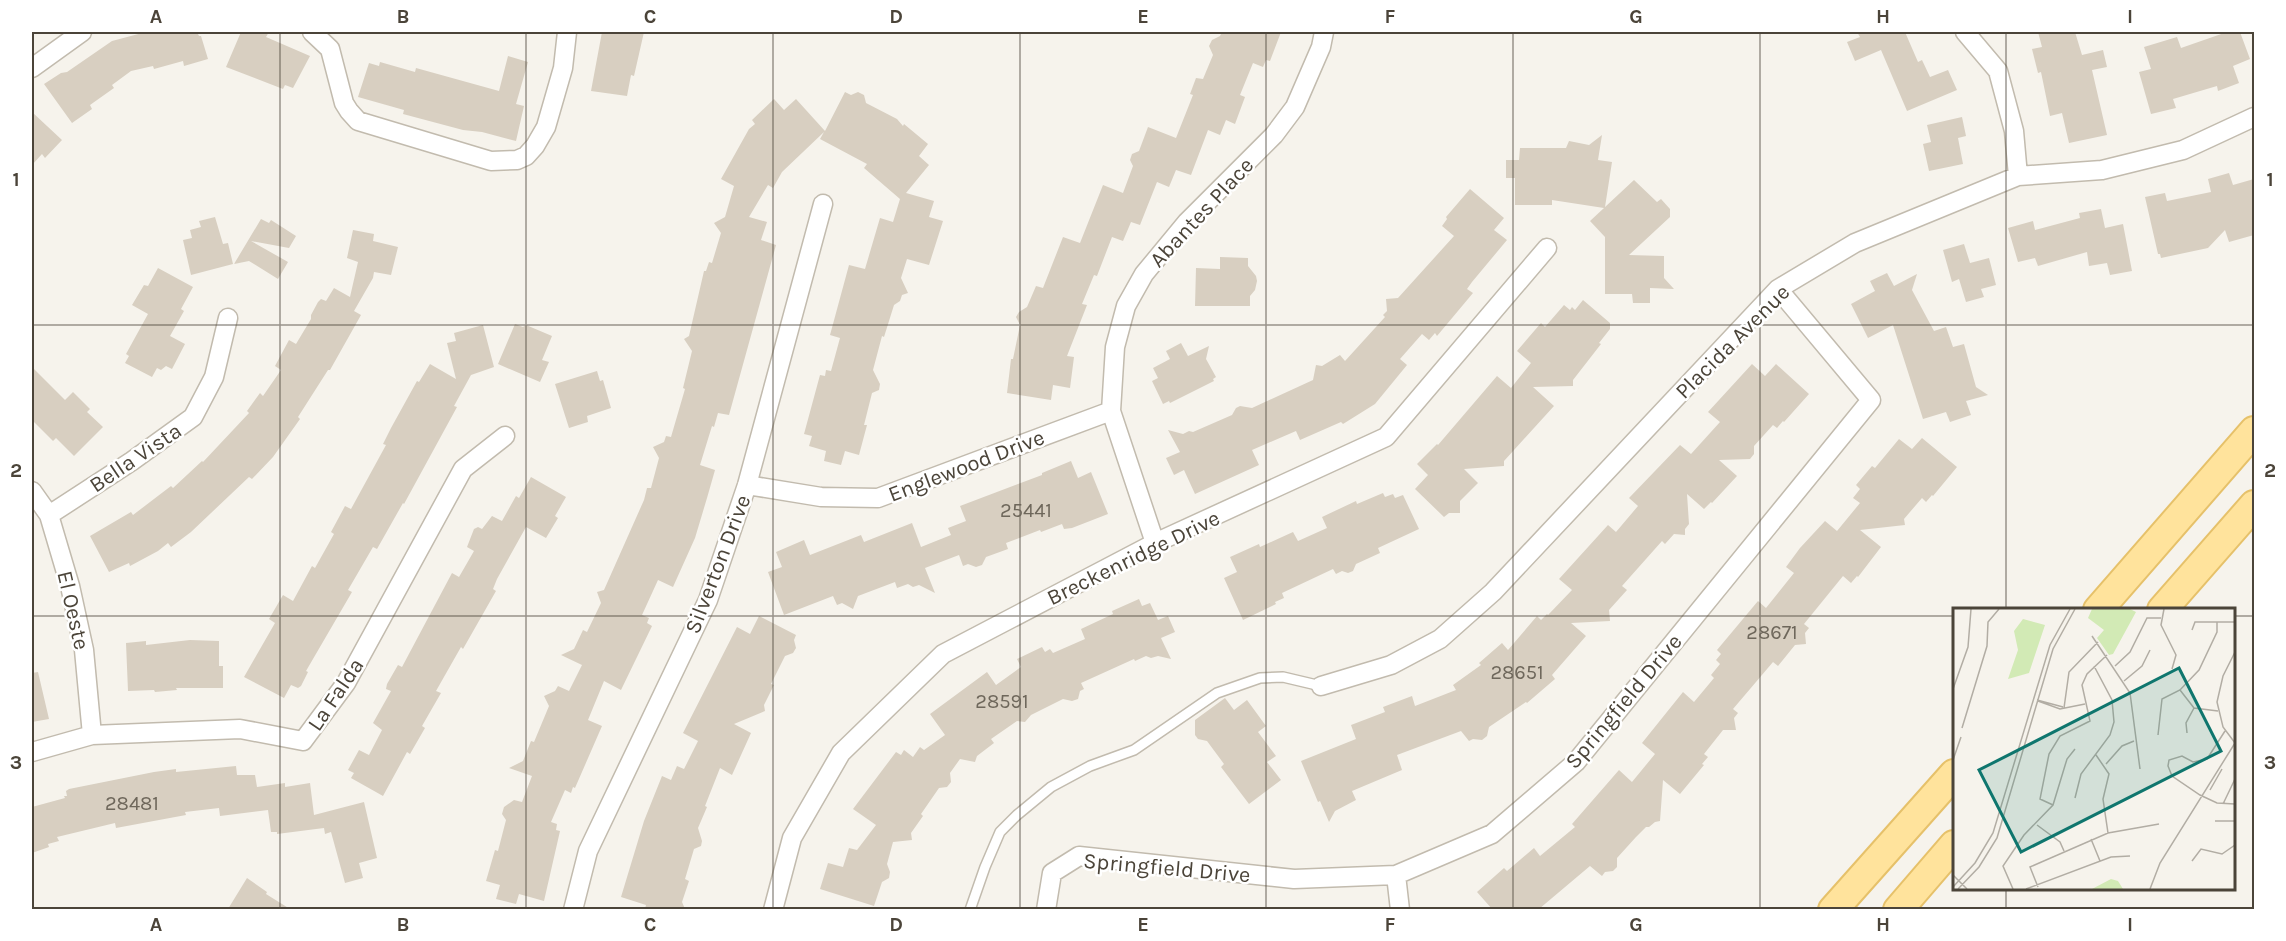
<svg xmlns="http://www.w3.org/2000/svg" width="2286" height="941" viewBox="0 0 2286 941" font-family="Karla,sans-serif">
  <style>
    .building { fill: #d8cfc1 }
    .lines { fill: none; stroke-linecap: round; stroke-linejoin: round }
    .service-casing { stroke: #c2bbae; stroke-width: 12 }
    .minor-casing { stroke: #c2bbae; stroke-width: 21 }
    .primary-casing { stroke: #e6c16a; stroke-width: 32 }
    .service { stroke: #fff; stroke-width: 9 }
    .minor { stroke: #fff; stroke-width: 18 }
    .primary { stroke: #ffe39c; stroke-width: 28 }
    .grid { fill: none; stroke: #4b4439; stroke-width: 1.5; stroke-opacity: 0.55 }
    .labels { text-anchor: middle; stroke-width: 5; stroke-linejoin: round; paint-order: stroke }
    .number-label { font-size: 20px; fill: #6e675b }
    .street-label { font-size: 22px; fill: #4b4439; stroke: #fff }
    .inset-road { fill: none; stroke: #b2ada4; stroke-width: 1.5 }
    .view { fill: #0f766e; fill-opacity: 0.15; stroke: #0f766e; stroke-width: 3 }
    .inset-edge { fill: none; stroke: #4b4439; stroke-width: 3 }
    .neatline { fill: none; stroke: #4b4439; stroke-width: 2 }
    .grid-label { font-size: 20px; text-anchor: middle; font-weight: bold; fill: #4b4439 }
  </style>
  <rect width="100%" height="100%" fill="#f6f3ec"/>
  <path class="building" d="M146,32H197L199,36H201L208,59L184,66L183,61L154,69L153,66L131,71L112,85L114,88L90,105L92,109L72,123L44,84L61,73L67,72L112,41Z
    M241,32H269L266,37L310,56L293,88L285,85L283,89L226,67Z
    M602,32H644L634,76L631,75L627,96L591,91Z
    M1222,32H1281L1270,61L1266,60L1263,67L1253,63L1240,95L1245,97L1235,124L1226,120L1220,135L1208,130L1191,175L1176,170L1169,187L1157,182L1140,225L1131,222L1123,241L1112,237L1097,276L1094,275L1082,304L1087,305L1067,356L1074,357L1070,388L1053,385L1051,400L1007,393L1011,359H1013L1020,325L1016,317L1019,312L1027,307L1036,286L1043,288L1063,237L1080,243L1103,185L1123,193L1133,166L1130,160L1132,154L1139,151L1148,127L1176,138L1193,95L1190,94L1196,78L1203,79L1213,55L1209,46L1212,40L1220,36Z
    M1857,32H1905L1918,62L1922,60L1930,77L1948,70L1957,90L1907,111L1881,50L1855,61L1847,42L1860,37Z
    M2038,32H2075L2082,55L2103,50L2107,67L2092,70L2107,135L2069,143L2062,113L2050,116L2041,72L2038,73L2032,49L2042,47Z
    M2227,32H2240L2250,59L2233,66L2239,83L2218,91L2217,86L2173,99L2176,108L2151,114L2139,72L2151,69L2144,47L2177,37L2181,48Z
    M508,56L528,62L516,104L524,106L516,141L482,132L463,130L403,114L404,110L358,97L369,63L379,66L380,62L415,72L416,68L499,91Z
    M845,92L851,95L858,92L864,95L866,103L897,119L903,126L904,124L928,144L919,156L929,165L906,193L934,201L929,217L943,221L929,265L907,259L901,278L908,293L902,295L900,301L894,305L884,337L882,336L873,370L880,384L879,390L872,393L864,425H867L859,455L845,451L841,465L824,461L826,451L809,446L812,436L804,434L820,375L825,376L826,370L831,371L840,338L830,335L849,265L865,269L880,218L893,222L900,199L864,168L867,164L820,139L824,132L782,172L773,188L768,185L749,217L767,222L761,240L776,245L729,415L718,413L714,427L712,426L700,465L715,470L707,498L695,538L673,587L658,580L642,615L649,618L647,623L652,626L621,690L604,681L588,720L602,726L575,788L573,787L571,793L565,790L551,822L557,824L556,830L560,831L544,901L519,894L516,904L496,899L500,885L486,881L495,850L498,851L506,820L502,814L504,807L514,800L522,802L532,776L509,768L523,761L531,741L534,742L549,706L544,696L555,691L558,686L569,691L582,665L561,655L574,649L583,630L587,632L601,603L597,592L604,590L644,500L647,488H651L659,458L653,447L664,442L666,436L671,437L685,389L683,388L692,351L684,339L689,336L704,271H706L709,262L712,263L721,233L714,223L725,217L734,186L721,179L749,129L755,124L752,120L774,99L784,110L796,99L825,131Z
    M32,112L62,140L45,158L42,154L32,165Z
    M1962,117L1966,136L1958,138L1963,164L1929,171L1923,144L1931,142L1927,125Z
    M1602,135L1598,160L1612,162L1605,207L1634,180L1657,202L1661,199L1670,209V217L1629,255L1664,256V278L1674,289L1650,288V303H1633L1632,294H1605V237L1590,221L1604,208L1552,200V205H1515V178H1506V160H1519L1520,148H1566L1569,141L1589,145Z
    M2229,173L2233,185L2254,179V235L2229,242L2225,230L2208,248L2161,258L2160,254H2158L2145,197L2165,193L2167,201L2211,192L2208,179Z
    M1470,189L1504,218L1494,230L1507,240L1472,282L1467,289L1473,293L1437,336L1435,333L1429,340L1422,334L1400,359L1407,365L1375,404L1343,424L1341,422L1300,440L1296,431L1252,450L1259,465L1195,494L1184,470L1174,475L1166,458L1180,452L1168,430L1183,434L1189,431L1193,432L1232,415L1236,408L1240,406L1252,408L1313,380L1316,365L1322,366L1340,355L1345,361L1385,317L1383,315L1387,311L1386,299L1398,298L1454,236L1442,226L1447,219L1446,217Z
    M2101,209L2105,228L2123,224L2132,271L2110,275L2107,263L2089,266L2087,252L2038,266L2035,258L2018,262L2008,228L2033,221L2035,230L2080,218L2079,213Z
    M215,217L223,244L228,243L233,264L191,275L183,240L192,238L190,230L201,227L199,221Z
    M261,219L269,223L271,220L296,236L289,248L251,241L288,262L278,279L249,261L234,264Z
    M353,230L374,234L373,241L398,247L391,275L374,272L373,278L354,311L361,315L330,370H328L298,417L300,419L273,457L252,479L249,477L191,532L171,547L168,543L158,551L130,566L129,563L109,572L90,536L131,512L133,515L171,486L173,488L202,461L203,462L249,413L247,411L260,393L263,396L281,370L275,366L289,340L296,344L311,319V315L318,302L321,299L326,301L334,288L350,297L358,262L347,258Z
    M1964,244L1970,263L1989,258L1996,285L1981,289L1984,297L1966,302L1959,279L1952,282L1943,250Z
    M1220,257L1248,258V266L1256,276L1257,281L1255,290L1250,296V306H1195L1196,268L1220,269Z
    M158,268L193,287L181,309L184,311L170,336L185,344L172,369L166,366L161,370L157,368L152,377L125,363L129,356L126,354L148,314L132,305L144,285L148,286Z
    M1887,273L1894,286L1917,274L1912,290L1934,331L1946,327L1953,347L1964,344L1976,387L1988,395L1966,401L1971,415L1950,422L1946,412L1923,419L1893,325L1868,338L1851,304L1875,291L1870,281Z
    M1583,300L1610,323V329L1599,343L1601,344L1573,380V386L1533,387L1554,406L1504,461V466L1464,469L1478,483L1460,501V513H1449L1444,517L1415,489L1428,475L1417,464L1437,444L1438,445L1497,376L1511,388L1531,363L1517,351L1541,323L1545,327L1564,305L1570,310L1572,307L1575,310Z
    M515,324L523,327L526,325L552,336L542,360L549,362L540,382L498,364Z
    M483,325L494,367L471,375L454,406L457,407L404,504L403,503L377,549L373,547L348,590L352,592L306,671L308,672L301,686L298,688L291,685L284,698L244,677L275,623L269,619L283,595L293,601L312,566L315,568L334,534L331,532L345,506L351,509L386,445L383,444L391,428L417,381L419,382L430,364L456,379L447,343L456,341L454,333Z
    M1181,343L1188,356L1209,346L1206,359L1216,377L1213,379L1214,381L1170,403L1169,401L1163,404L1152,381L1158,378L1153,368L1170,359L1166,351Z
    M1752,364L1765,376L1776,364L1809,394L1784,422L1783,421L1777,428L1773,425L1754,446V454L1750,459L1719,460L1737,476L1712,503L1711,502L1704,509L1687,494L1689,524L1685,529V535L1674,534L1665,544L1662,541L1622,586L1627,590L1609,610L1610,621L1571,623L1586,636L1552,675L1555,679L1527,703L1526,702L1489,727L1487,736L1482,740L1473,739L1469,741L1461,731L1397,755L1402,770L1352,791L1356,800L1335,811L1329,822L1320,801L1318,802L1301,761L1356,739L1351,725L1385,712L1383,707L1412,696L1415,706L1456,690L1453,685L1481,665L1479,663L1502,643L1508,650L1537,616L1541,620L1547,614L1548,615L1572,590L1559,579L1608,525L1616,532L1638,506L1629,498L1680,445L1691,454L1720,422L1708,412Z
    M32,367L65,400L73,392L90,409L87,412L103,427L74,456L56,438L53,441L32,420Z
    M597,371L600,381L603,380L611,408L587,416L588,422L569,428L555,384Z
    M1922,438L1957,467L1933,496L1932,495L1926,502L1922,498L1904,519L1905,525L1860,530L1881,547L1858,577L1857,576L1851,583L1843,576L1804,624L1809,628L1805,633L1806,644L1795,645L1778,666L1773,662L1733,709L1738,713L1734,718L1736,730H1723L1704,754L1708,757L1702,764L1704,765L1680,794L1663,780L1660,821L1655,822L1649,827H1646L1636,837L1617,858V867L1613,871L1605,872L1602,876L1590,866L1539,909H1492L1477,892L1504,868L1507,871L1534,848L1540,856L1575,827L1572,824L1619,770L1632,782L1655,754L1642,743L1683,692L1694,702L1714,678L1711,675L1720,664L1716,660L1721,654L1717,650L1758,601L1766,608L1794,573L1786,567L1800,548L1825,521L1837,531L1860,503L1853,498L1860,489L1856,485L1872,466L1875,468L1899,439L1912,449Z
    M1071,461L1078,478L1091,472L1108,514L1072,528L1064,529L1062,524L1041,532L1040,530L1006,543L1008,549L986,557L982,565L976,567L968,564L963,566L959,555L925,568L935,593L919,585L913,587L908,584L897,588L895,582L858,596L853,609L842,603L837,605L833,596L784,615L768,572L782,567L776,552L804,540L810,555L861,535L864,542L912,523L921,547L951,535L948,528L966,521L960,506L1042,475V473Z
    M531,477L566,497L555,516L558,518L546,538L526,527L497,579L493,589L496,591L463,649L461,647L436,691L441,693L422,726L425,728L410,754L407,752L383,796L351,778L354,773L348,770L359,750L369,755L382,730L373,723L391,691L386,689L387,684L398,665L402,667L452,573L459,577L474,551L467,547L474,529L478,527L482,529L492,516L502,521L516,496L519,498Z
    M1383,493L1385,497L1393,494L1395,498L1403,495L1419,529L1378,548L1380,553L1356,564L1353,571L1348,573L1342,571L1336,574L1333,569L1282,593L1284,598L1275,602L1276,604L1243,620L1224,578L1237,572L1230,557L1259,544L1260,547L1293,532L1298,541L1327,528L1322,517L1356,501L1357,504Z
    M1139,599L1142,606L1150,603L1158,620L1168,616L1175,632L1161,638L1171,659L1158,656L1151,658L1146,656L1135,661L1134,659L1081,683L1084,689L1080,691L1078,699L1072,701L1063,699L1031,715L1025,722L1017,721L991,739L994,743L977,756L975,762L960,759L950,773L951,782L947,787L939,788L921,814L923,816L911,833L912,840L893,842L887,864L890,872L889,878L882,882L874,906L820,889L828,863L843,867L849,848L857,850L876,825L853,809L896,752L901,755L904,750L913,757L920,747L924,750L945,735L930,714L987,672L996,685L1021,667L1017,659L1042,647L1045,652L1050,649L1053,653L1085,639L1081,629L1113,614L1112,611Z
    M759,616L796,635L794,640L796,648L793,653L785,656L771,684L774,685L764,705L765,711L734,724L751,733L732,775L720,768L705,806L707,807L698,828L702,841L701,846L694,849L685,879L689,881L682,902L685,909H645L646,905L621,897L644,821L662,776L671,780L677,766L684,769L698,741L683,733L737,627L750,634Z
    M190,640L219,641V666H223V688H176L177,690L155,692L154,690L128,691L126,643L146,641V645Z
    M38,672L49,719L32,722V673Z
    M1225,698L1234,710L1247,700L1266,726L1258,732L1276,756L1267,762L1281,780L1249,804L1221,767L1224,764L1207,741L1198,739L1195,735V720Z
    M236,766L237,775H255L257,787L285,783V787L310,783L314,815L364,802L377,858L359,863L363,878L345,883L331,832L325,834L324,828L277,834V832H271L268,810L220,816L219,808L185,812L186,815L116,828L115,823L57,837L59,841L48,844L49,847L32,853V807L65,798L64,796H67L66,791L69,789L154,772L176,769V772Z
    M247,878L267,892L266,894L290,909H228Z"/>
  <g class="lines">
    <g class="service-casing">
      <path id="service" d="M970,910L985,867L1000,832L1017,815L1051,787L1090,766L1134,750L1217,693L1260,678L1283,677L1321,686"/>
    </g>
    <g class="minor-casing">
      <path id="minor" d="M312,32L330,49L344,103L349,111L358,121L491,161L517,160L526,156L535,146L546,127L563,68L567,32
        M1965,32L1998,71L2014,131L2018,176
        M32,68L82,32
        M747,485L821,497L878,498L1111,411
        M32,491L49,515L70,586L84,650L92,735
        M49,515L132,461L193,417L214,377L228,318
        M1155,543L1111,411L1115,347L1126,306L1144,274L1187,222L1274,135L1295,107L1321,47L1324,32
        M1321,686L1391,665L1440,639L1493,592L1778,289L1855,243L2018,176L2102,170L2183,150L2254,117
        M32,752L92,735L240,729L303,741L346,683L463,469L505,436
        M1396,875L1400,910
        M573,910L588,851L708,600L747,485L823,204
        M773,910L792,838L841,753L943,654L1155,543L1386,437L1547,248
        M1046,910L1052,873L1079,856L1294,879L1396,875L1492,834L1576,762L1871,400L1778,289"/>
    </g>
    <g class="primary-casing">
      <path id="primary" d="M2098,610L2254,431
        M2162,610L2254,505
        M1833,910L1954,774
        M1898,910L1954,845"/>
    </g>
    <use href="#service" class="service"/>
    <use href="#minor" class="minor"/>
    <use href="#primary" class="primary"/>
  </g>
  <path class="grid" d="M280,32V910M526,32V910M773,32V910M1020,32V910M1266,32V910M1513,32V910M1760,32V910M2006,32V610M32,325H2254M32,616H1954M2234,616H2254M2006,888V910"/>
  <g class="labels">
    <g class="number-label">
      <text x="1026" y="517">25441</text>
      <text x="1772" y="639">28671</text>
      <text x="1517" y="679">28651</text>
      <text x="1002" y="708">28591</text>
      <text x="132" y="810">28481</text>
    </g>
    <g class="street-label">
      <text transform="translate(1201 212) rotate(-47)" y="8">Abantes Place</text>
      <text transform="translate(1732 341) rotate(-45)" y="8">Placida Avenue</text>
      <text transform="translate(135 457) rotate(-34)" y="8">Bella Vista</text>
      <text transform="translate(966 465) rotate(-21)" y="8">Englewood Drive</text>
      <text transform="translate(1133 557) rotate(-26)" y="8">Breckenridge Drive</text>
      <text transform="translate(717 564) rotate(-69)" y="8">Silverton Drive</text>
      <text transform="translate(74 610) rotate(77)" y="8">El Oeste</text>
      <text transform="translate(335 694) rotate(-56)" y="8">La Falda</text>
      <text transform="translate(1623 701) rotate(-50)" y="8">Springfield Drive</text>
      <text transform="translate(1167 867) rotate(5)" y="8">Springfield Drive</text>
    </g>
  </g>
  <g transform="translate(1953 608)">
    <rect width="282" height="282" fill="#f6f3ec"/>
    <path d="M139,1H177L183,4L160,46L156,47L144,30L151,22L135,10ZM70,11L92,17L76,65L55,71L65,42L61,23ZM158,271L165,273L170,281H139Z" fill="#d2eab5"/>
    <path class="inset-road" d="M211,1L208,17L223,47L219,61M239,22L242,14H282M139,28L177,85L187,161M162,58L177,44L194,10H208M171,73L189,58L197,42M0,81L15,39L18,1M227,82L241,100L265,103M84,92L110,99M85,93L107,101L132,96M111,100L116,64L145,34M9,120L34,38L35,14L46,1M272,123L254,151L240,154L229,148L216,152L215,158L219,168L247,187L264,195L282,196M234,125L233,115L241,100M205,127L209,91L227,82L246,62L264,24V14M282,135L270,119L264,94L270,68L282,44M143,147L156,166L150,191L155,225M0,152L8,129M153,156L169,138L181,133M257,182L269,161M122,190L128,166L157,127L161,114L159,92L141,58M270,196L282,171M100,197L87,191L96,146L107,128L137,113L129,77L134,66L154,47M262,213H282M84,217L107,234L111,243M138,231L147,253M239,253L248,241L269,246L282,237M0,267L14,281M0,279L22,255L40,225L97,37L117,1M85,279L77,259L155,225L206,216M5,281L26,259L44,230L100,41L122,1M60,281L50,258L71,227L100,197L114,151L122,141M73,281L158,249L177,248M197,281L207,255L282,135"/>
    <path class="view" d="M226,60L268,143L68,244L26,162Z"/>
    <rect width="282" height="282" class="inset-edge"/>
  </g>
  <rect width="2286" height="941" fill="none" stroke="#ffffff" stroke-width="66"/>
  <rect x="33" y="33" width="2220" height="875" class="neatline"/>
  <g class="grid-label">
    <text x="156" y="23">A</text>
    <text x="403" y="23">B</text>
    <text x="650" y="23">C</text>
    <text x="896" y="23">D</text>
    <text x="1143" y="23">E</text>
    <text x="1390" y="23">F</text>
    <text x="1636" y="23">G</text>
    <text x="1883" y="23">H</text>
    <text x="2130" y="23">I</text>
    <text x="16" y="186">1</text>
    <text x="2270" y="186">1</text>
    <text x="16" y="477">2</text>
    <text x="2270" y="477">2</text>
    <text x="16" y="769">3</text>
    <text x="2270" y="769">3</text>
    <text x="156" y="931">A</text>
    <text x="403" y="931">B</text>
    <text x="650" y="931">C</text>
    <text x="896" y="931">D</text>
    <text x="1143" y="931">E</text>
    <text x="1390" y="931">F</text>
    <text x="1636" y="931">G</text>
    <text x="1883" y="931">H</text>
    <text x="2130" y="931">I</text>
  </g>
</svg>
